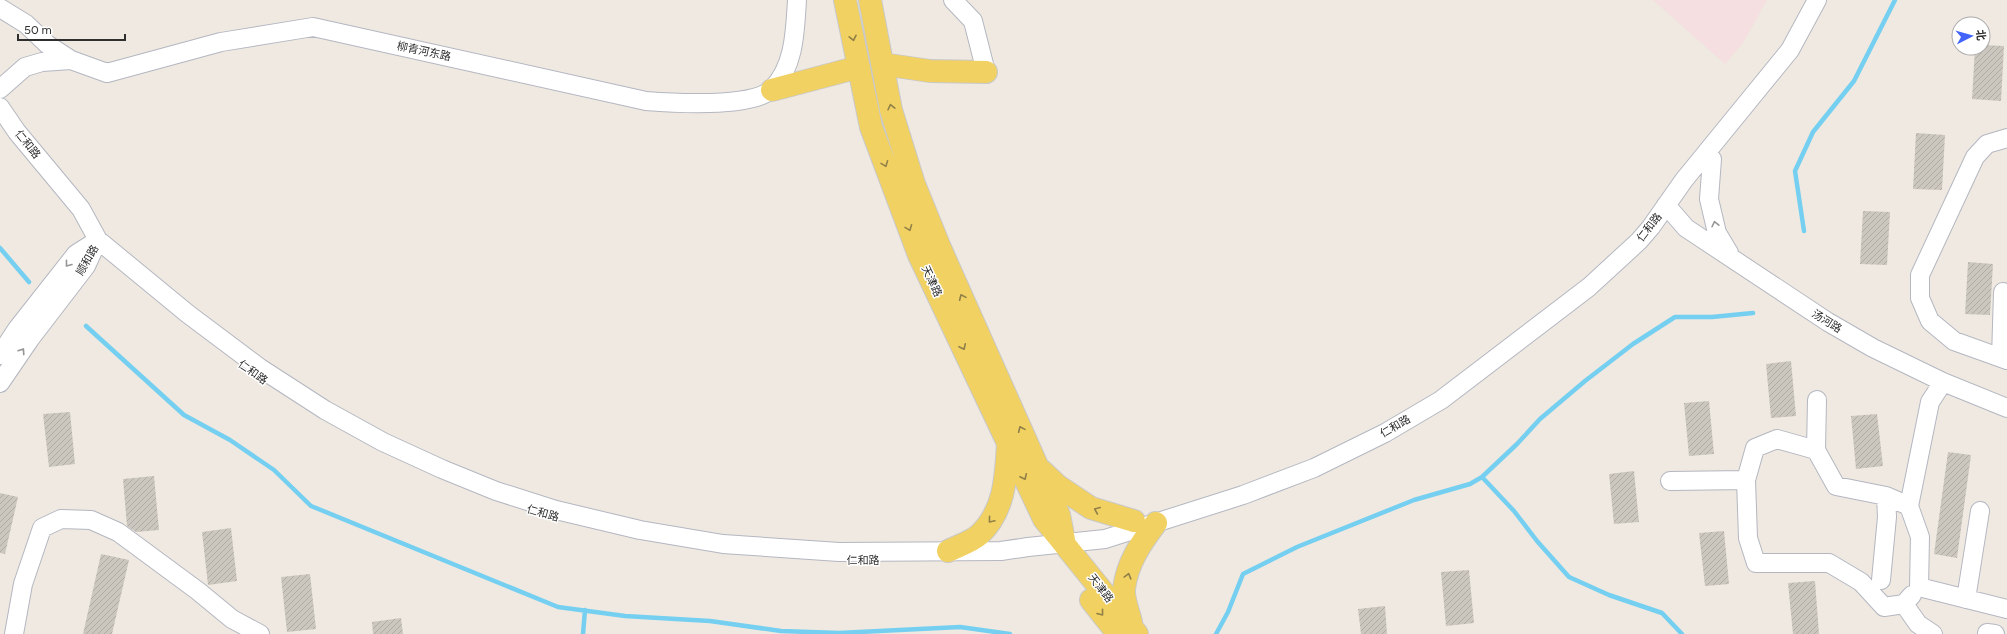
<svg xmlns="http://www.w3.org/2000/svg" width="2007" height="634" viewBox="0 0 2007 634" font-family="Figtree,'Noto Sans SC',sans-serif">
  <style>
    .medical { fill: #f5dfe0 }
    .lines { fill: none; stroke-linecap: round; stroke-linejoin: round }
    .stream { stroke: #75cff0; stroke-width: 4.5 }
    .building { fill: url(#building-hatch) }
    .minor-casing { stroke: #b4b7c1; stroke-width: 20 }
    .major-casing { stroke: #c9c9c9; stroke-width: 24 }
    .minor { stroke: #fff; stroke-width: 18 }
    .major { stroke: #f2d163; stroke-width: 22 }
    .oneway { stroke: #908048 }
    .oneway2 { stroke: #969696 }
    .labels { text-anchor: middle; stroke-width: 3; stroke-linejoin: round; paint-order: stroke }
    .street-label { font-size: 11px; fill: #2e2e2e; stroke: #fff }
  </style>
  <defs>
    <pattern id="building-hatch" width="6" height="6" patternUnits="userSpaceOnUse"><rect width="6" height="6" fill="#cbc7bf"/><path d="M-1 1l2-2M0 6l6-6M5 7l2-2" fill="none" stroke="#afaba4"/></pattern>
  </defs>
  <rect width="100%" height="100%" fill="#efe9e1"/>
  <path class="medical" d="M1653,0H1767L1743,43L1725,64Z"/>
  <g class="lines">
    <path class="stream" d="M1804,231L1795,171L1813,132L1854,81L1895,0
      M0,248L29,282
      M86,326L184,415L230,440L274,470L311,506L558,607L625,616L710,621L781,631L839,633L960,627L1010,634
      M1482,477L1514,511L1537,541L1569,577L1609,595L1662,613L1682,634
      M583,634L585,610
      M1216,634L1228,612L1243,574L1297,547L1414,500L1470,484L1482,477L1517,444L1540,419L1585,381L1633,344L1675,317H1712L1753,313"/>
  </g>
  <path class="building" d="M1983,45L2004,46L2001,101L1972,99L1975,48H1983Z
    M1916,133L1945,135L1942,190L1913,189Z
    M1863,211L1890,212L1887,265L1860,264Z
    M1968,262L1993,264L1990,315L1965,314Z
    M1791,361L1796,416L1771,418L1766,364Z
    M1709,401L1714,454L1689,456L1684,403Z
    M70,412L75,464L49,467L43,414Z
    M1877,414L1883,466L1856,469L1851,416Z
    M1948,452L1971,455L1957,558L1934,554Z
    M1634,471L1639,522L1614,524L1609,474Z
    M154,476L159,530L136,532L127,526L123,479Z
    M0,493L18,497L5,554L0,553Z
    M231,528L237,581L208,585L202,532Z
    M1724,531L1729,584L1705,586L1699,533Z
    M101,554L129,560L112,634H83Z
    M1469,570L1474,623L1446,626L1441,572Z
    M310,574L316,629L287,632L281,577Z
    M1815,581L1819,634H1793L1788,583Z
    M1385,606L1387,634H1361L1358,609Z
    M401,618L403,634H373L372,622Z"/>
  <g class="lines">
    <g class="minor-casing">
      <path id="minor" d="M953,0L973,21L986,72
        M0,8L26,24L48,45L71,60L107,73L221,42L313,27L646,101C672,103 753,108 772,89C795,66 795,30 797,0
        M0,89L25,67L42,62L71,60
        M0,107L17,132L81,209L98,240L188,314L260,368L325,410L383,442L442,469L496,491L556,510L640,530L723,544L839,552L1001,551L1028,547L1105,539L1243,495L1314,468L1385,433L1441,400L1589,287L1639,241L1651,227L1684,180L1790,50L1817,0
        M2007,138L1987,144L1975,157L1920,275V298L1930,321L1954,341L2007,360
        M1712,159L1709,199L1717,233L1729,253
        M1666,205L1686,228L1828,322L1873,348L1943,382L2007,408
        M0,355L17,329L76,254L98,240
        M2001,358L2003,292
        M1943,382L1930,402L1909,506L1920,537L1919,587L2007,609
        M0,383L30,339L86,266L98,240
        M1816,450L1817,400
        M1670,481L1746,480
        M1881,580L1887,517L1886,496
        M1912,595L1904,604L1918,624L1933,634
        M1966,599L1980,511
        M1904,604L1884,607L1861,582L1829,563H1756L1748,538L1746,480L1755,448L1777,439L1816,450L1836,486L1886,496L1909,506
        M1987,633L1995,634
        M14,634L23,584L42,528L61,519L91,520L118,532L198,591L232,619L260,634"/>
    </g>
    <g class="major-casing">
      <path id="major" d="M845,0L871,127L919,255L1044,519L1137,634
        M870,0L891,110L914,184L940,248L1059,515L1064,540
        M882,64L930,71L986,72
        M772,90L859,67
        M1042,471L1058,486L1091,508L1134,521
        M948,551C958,546 971,542 979,535C1005,511 1006,477 1008,443
        M1091,600L1118,634
        M1131,622C1129,613 1123,599 1124,589C1127,563 1141,543 1156,523"/>
    </g>
    <use href="#minor" class="minor"/>
    <use href="#major" class="major"/>
  </g>
  <defs><path id="oneway-chevron" d="M-2-3.5L2.5 0L-2 3.5" fill="none" stroke-width="1.6" stroke-linecap="round" stroke-linejoin="round"/></defs>
  <g class="oneway">
    <use href="#oneway-chevron" transform="translate(853 38) rotate(78)"/>
    <use href="#oneway-chevron" transform="translate(891 107) rotate(-103)"/>
    <use href="#oneway-chevron" transform="translate(885 164) rotate(69)"/>
    <use href="#oneway-chevron" transform="translate(909 228) rotate(69)"/>
    <use href="#oneway-chevron" transform="translate(962 297) rotate(-114)"/>
    <use href="#oneway-chevron" transform="translate(963 347) rotate(65)"/>
    <use href="#oneway-chevron" transform="translate(1021 429) rotate(-114)"/>
    <use href="#oneway-chevron" transform="translate(1024 477) rotate(65)"/>
    <use href="#oneway-chevron" transform="translate(1097 510) rotate(-157)"/>
    <use href="#oneway-chevron" transform="translate(991 520) rotate(130)"/>
    <use href="#oneway-chevron" transform="translate(1128 576) rotate(-75)"/>
    <use href="#oneway-chevron" transform="translate(1101 613) rotate(52)"/>
  </g>
  <g class="oneway2">
    <use href="#oneway-chevron" transform="translate(1715 224) rotate(-103)"/>
    <use href="#oneway-chevron" transform="translate(68 264) rotate(128)"/>
    <use href="#oneway-chevron" transform="translate(22 351) rotate(-56)"/>
  </g>
  <g class="labels">
    <g class="street-label">
      <text transform="translate(424 51) rotate(12)" y="4">柳青河东路</text>
      <text transform="translate(28 144) rotate(51)" y="4">仁和路</text>
      <text transform="translate(1649 227) rotate(-52)" y="4">仁和路</text>
      <text transform="translate(87 260) rotate(-60)" y="4">顺和路</text>
      <text transform="translate(932 281) rotate(65)" y="4">天津路</text>
      <text transform="translate(1827 321) rotate(32)" y="4">汤河路</text>
      <text transform="translate(253 372) rotate(35)" y="4">仁和路</text>
      <text transform="translate(1395 426) rotate(-30)" y="4">仁和路</text>
      <text transform="translate(543 513) rotate(16)" y="4">仁和路</text>
      <text x="863" y="564">仁和路</text>
      <text transform="translate(1101 588) rotate(52)" y="4">天津路</text>
    </g>
  </g>
  <g transform="translate(1971 36) rotate(84)"><circle r="19" fill="#ffffff" stroke="#ababab"/>
  <path d="M0-3L7 15L0 10L-7 15Z" fill="#4264fb"/>
  <text y="-6" font-size="11" font-weight="bold" text-anchor="middle" fill="#2e2e2e">北</text>
  </g>
  <path d="M18 34v6h107v-6" fill="none" stroke="#2e2e2e" stroke-width="2"/>
  <text x="24" y="34" font-size="12" fill="#2e2e2e" stroke="#ffffff" stroke-width="3" paint-order="stroke">50 m</text>
</svg>
